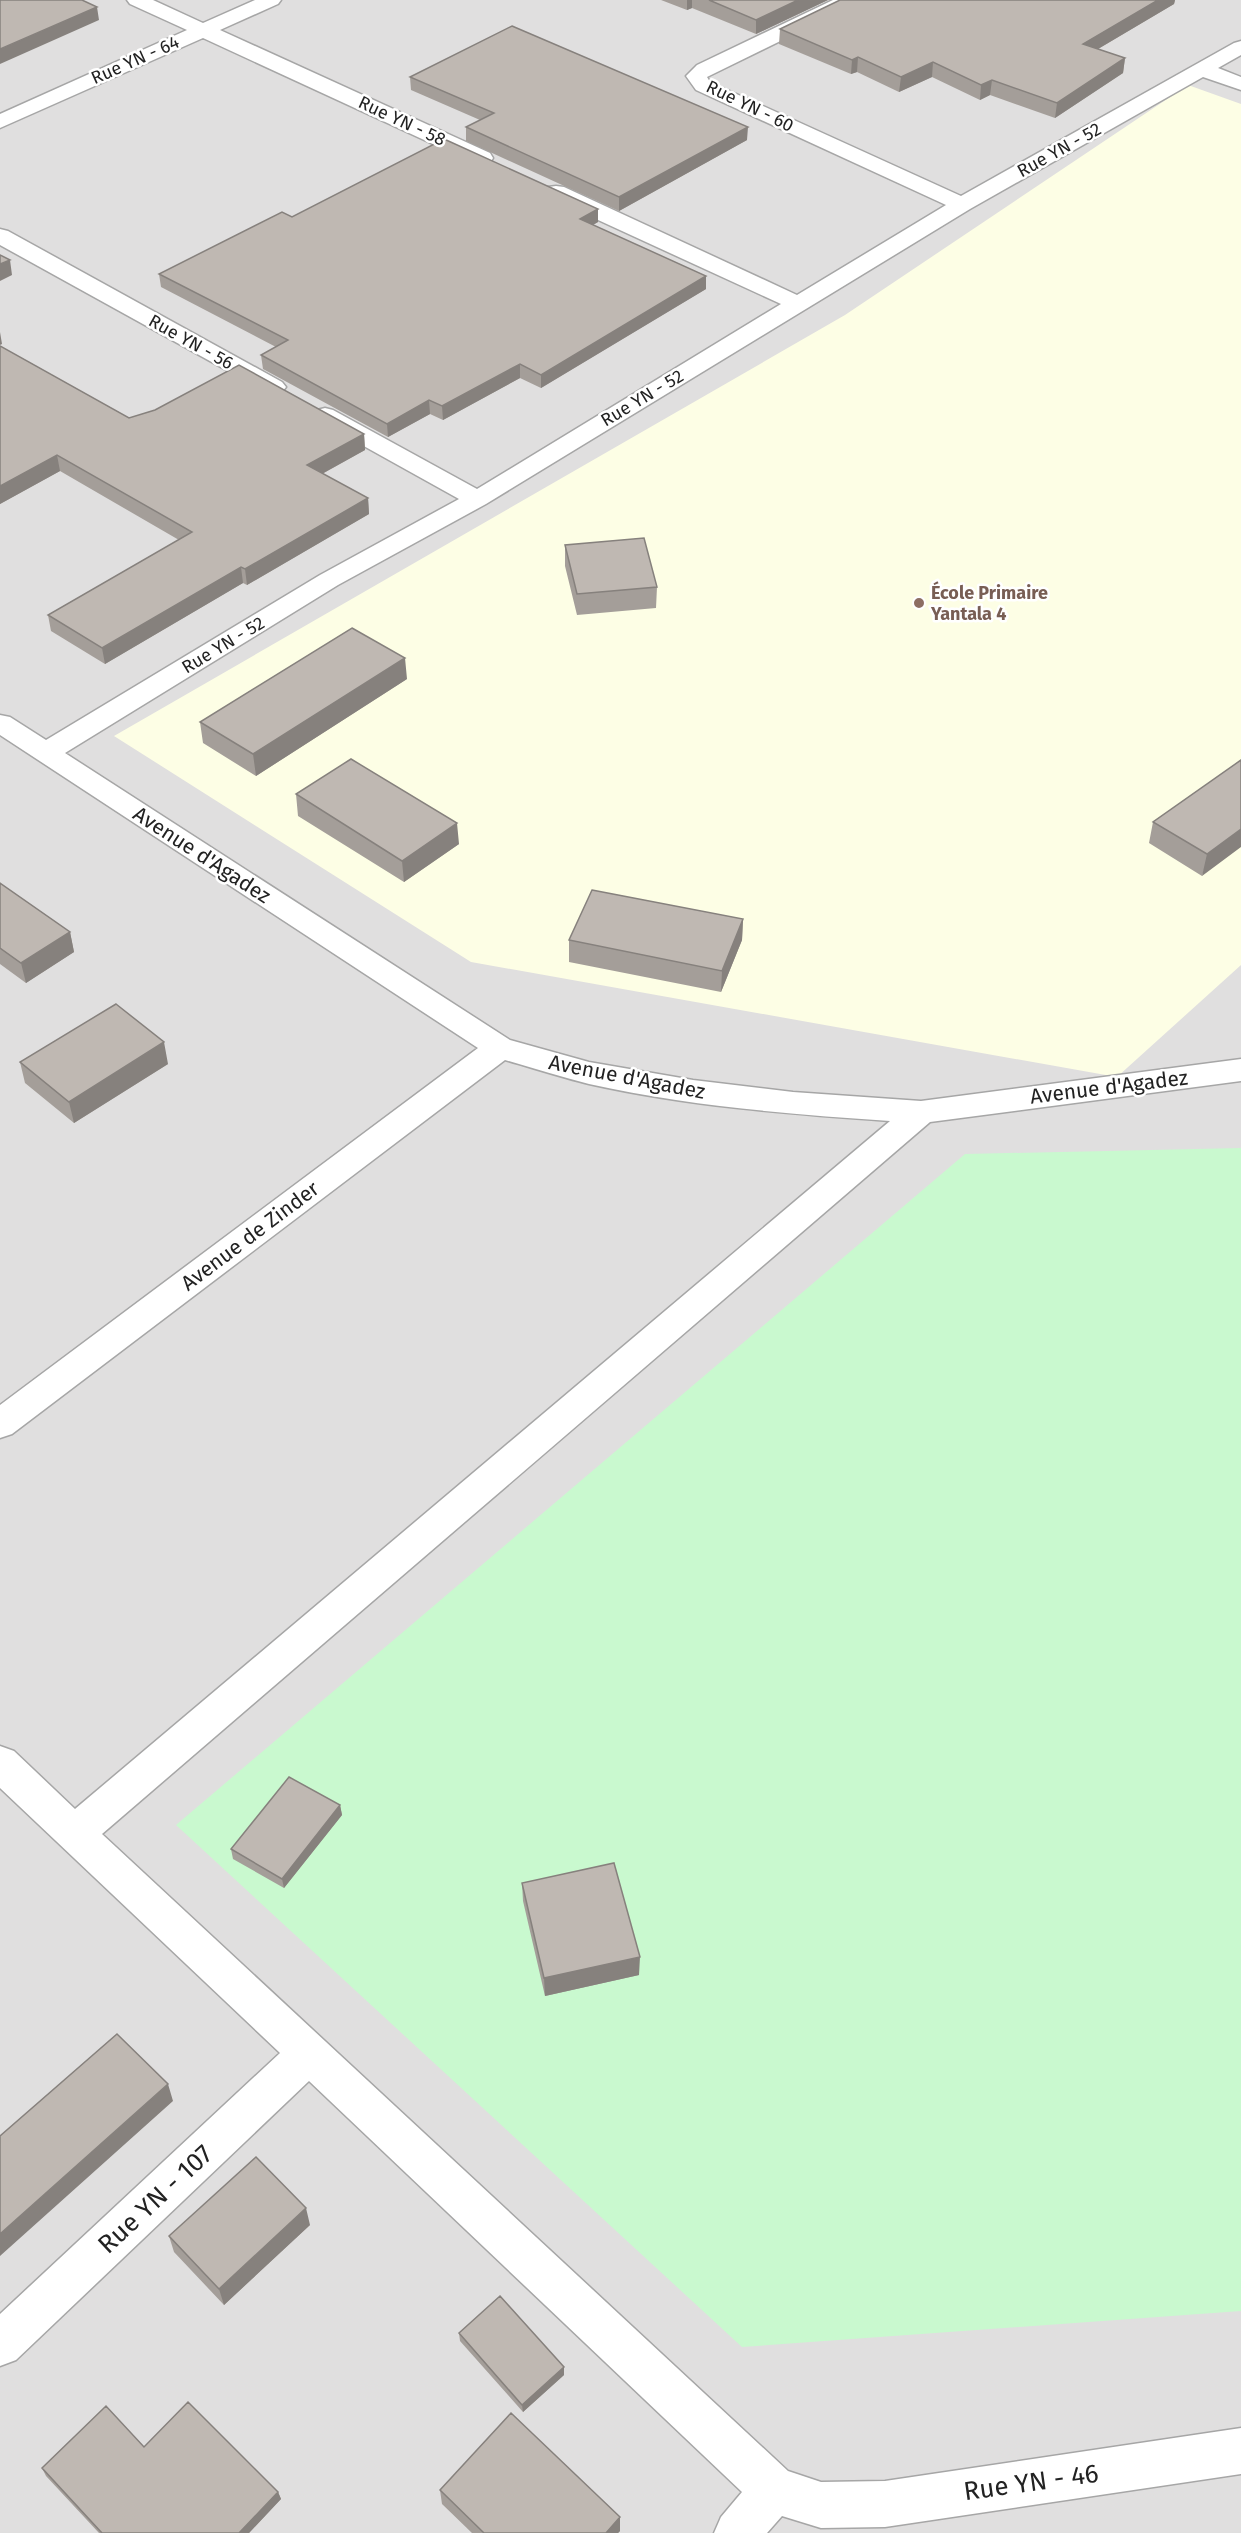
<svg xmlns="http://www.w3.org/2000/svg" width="1241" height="2533" viewBox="0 0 1241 2533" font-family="'Fira Sans',sans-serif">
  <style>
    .residential { fill: #e0dfdf }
    .education { fill: #fdfee5 }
    .park { fill: #c9f9cf }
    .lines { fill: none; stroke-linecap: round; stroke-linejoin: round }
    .minor-casing { stroke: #a6a6a6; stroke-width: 3 }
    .minor { fill: #fff; fill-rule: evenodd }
    .wall { fill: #a49e99 }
    .shaded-wall { fill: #86817d }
    .building { fill: #bfb8b2; stroke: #86817d; stroke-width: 1.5 }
    .education-dot { fill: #8d6e63; stroke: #fff; stroke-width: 2 }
    .labels { text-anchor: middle; stroke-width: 5; stroke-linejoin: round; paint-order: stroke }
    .far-street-label { font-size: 18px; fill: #222; stroke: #fff }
    .far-education-label { font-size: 18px; font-weight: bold; fill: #785e54; stroke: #fff; text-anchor: start }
    .street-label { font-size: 21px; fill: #222; stroke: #fff }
    .near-street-label { font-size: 26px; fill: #222; stroke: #fff }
  </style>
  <rect width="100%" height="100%" fill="#f2efe9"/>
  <path class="residential" d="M0,0H1241V2533H0Z"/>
  <path class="education" d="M1188,85L1241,104V965L1117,1077L471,962L114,736L845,315Z"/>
  <path class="park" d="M1241,1148V2311L742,2347L176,1825L965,1154Z"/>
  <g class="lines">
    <g class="minor-casing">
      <path id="minor" d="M127,0H153L203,23L255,0H281L278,4L220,30L490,153L493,158L490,163L482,164L474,163L203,38L0,128V114L187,30L130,4Z
        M833,0H859L856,4L707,77L710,82L961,196L1234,43L1241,41V55L1218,68L1241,77V90L1203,77L970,209L486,504L338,585L65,753L510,1040L589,1062L693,1080L793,1092L921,1101L1241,1059V1081L930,1122L102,1834L788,2471L821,2482L885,2481L1241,2428V2474L885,2527L821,2528L782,2516L767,2533H714L721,2517L742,2492L309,2081L16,2360L0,2366V2314L280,2053L0,1788V1746L14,1751L75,1809L890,1121C789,1114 687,1106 589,1084C561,1077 533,1068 505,1060L12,1434L0,1438V1405L478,1048L0,735V715L10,717L46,740L320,575L459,499L317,420L313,415L317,410L325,408L333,410L477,489L781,304L548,197L545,192L548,187L556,186L564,187L797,295L946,205L696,90L686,76L697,65Z
        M0,229L8,231L282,382L286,387L282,392L274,394L266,392L0,245Z"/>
    </g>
    <use href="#minor" class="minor"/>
  </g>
  <path class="wall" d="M661,0H828L756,34L692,8L687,10Z
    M840,0H1175L1174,4L1098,49L1125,58L1123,73L1055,118L990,95L980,100L932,77L899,92L857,72L851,74L779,44L780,29Z
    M410,77L747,140L619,211L466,141V127L480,120L411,90Z
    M598,209V222L593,225L706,276V289L541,388L520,378L443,420L430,414L388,437L263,369L261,355L276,347L161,287L159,274L292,217Z
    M0,346L129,418L364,434L365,450L322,474L368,498L369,514L247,585L243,583L105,664L51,631L48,615L179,540L60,471L0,504Z
    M565,545L657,587L656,608L577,615L565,566Z
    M407,679L256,776L203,743L200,722Z
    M1241,760L1202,876L1149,843L1153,822Z
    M296,794L459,844L404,882L298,816Z
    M0,883L70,932L74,952L26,983L0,964Z
    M743,919L742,940L721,992L569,962V940Z
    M20,1062L168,1064L74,1123L25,1083Z
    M340,1805L342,1815L284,1888L233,1859L231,1849Z
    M522,1883L639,1975L545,1996L523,1901Z
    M310,2225L224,2305L174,2252L169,2236Z
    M459,2333L564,2367V2375L523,2412L460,2341Z
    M144,2447L278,2492L281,2499L249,2533H99L46,2476L42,2468Z
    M440,2490L620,2517V2531L618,2533H472L442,2504Z"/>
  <path class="shaded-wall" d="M687,0H692V8L687,10Z
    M798,0H828L756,34V20Z
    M1158,0H1175L1174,4L1081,59L1083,44Z
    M97,7L99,20L0,64V49Z
    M858,57L857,72L851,74L852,60Z
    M1125,58L1123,73L1055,118L1057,103Z
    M933,62L932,77L899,92L901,77Z
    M992,80L990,95L980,100L981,85Z
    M748,127L747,140L619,211V197Z
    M598,209V222L580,232V219Z
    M10,260L12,275L0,281V264Z
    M706,276V289L541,388V375Z
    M0,332L2,344L0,345Z
    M520,364V378L443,420L442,406Z
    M429,400L430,414L388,437L387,424Z
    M364,434L365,450L309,481L307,465Z
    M57,455L60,471L0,504V486Z
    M368,498L369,514L247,585L245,569Z
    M241,567L243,583L105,664L102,648Z
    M405,658L407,679L256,776L253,754Z
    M457,823L459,844L404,882L402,861Z
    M1241,829V847L1202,876L1207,854Z
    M743,919L742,940L721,992L722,971Z
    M70,932L74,952L26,983L21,963Z
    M164,1042L168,1064L74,1123L69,1102Z
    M340,1805L342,1815L284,1888L282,1879Z
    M640,1957L639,1975L545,1996L544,1978Z
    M168,2084L173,2101L0,2256V2234Z
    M306,2208L310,2225L224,2305L219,2289Z
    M564,2367V2375L523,2412L522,2405Z
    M278,2492L281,2499L249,2533H239Z
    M620,2517V2531L618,2533H606Z"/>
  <path class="building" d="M0,0H82L97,7L0,49Z
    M709,0H798L756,20Z
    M840,0H1158L1083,44L1125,58L1057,103L992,80L981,85L933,62L901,77L858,57L852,60L780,29Z
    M512,26L748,127L619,197L466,127L494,113L410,77Z
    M444,139L598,209L580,219L706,276L541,375L520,364L442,406L429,400L387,424L261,355L288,340L159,274L282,212L292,217Z
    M0,255L10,260L0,264Z
    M0,346L129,418L155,410L239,365L364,434L307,465L368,498L245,569L241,567L102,648L48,615L192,532L57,455L0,486Z
    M644,538L657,587L577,594L565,545Z
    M352,628L405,658L253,754L200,722Z
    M351,759L457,823L402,861L296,794Z
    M1241,760V829L1207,854L1153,822Z
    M0,883L70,932L21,963L0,948Z
    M592,890L743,919L722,971L569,940Z
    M116,1004L164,1042L69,1102L20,1062Z
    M289,1777L340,1805L282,1879L231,1849Z
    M614,1863L640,1957L544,1978L522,1883Z
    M117,2034L168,2084L0,2234V2136Z
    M256,2157L306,2208L219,2289L169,2236Z
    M500,2296L564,2367L522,2405L459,2333Z
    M188,2402L278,2492L239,2533H102L42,2468L106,2406L144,2447Z
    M511,2413L620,2517L606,2533H484L440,2490Z"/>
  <circle class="education-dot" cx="919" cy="603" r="6"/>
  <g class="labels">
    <g class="far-street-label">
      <text transform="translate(135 60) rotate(-24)" y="6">Rue YN - 64</text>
      <text transform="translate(750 106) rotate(26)" y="6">Rue YN - 60</text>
      <text transform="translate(402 121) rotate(25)" y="6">Rue YN - 58</text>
      <text transform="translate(1059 150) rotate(-29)" y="6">Rue YN - 52</text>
      <text transform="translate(191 342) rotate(29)" y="6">Rue YN - 56</text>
      <text transform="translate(642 398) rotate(-31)" y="6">Rue YN - 52</text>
      <text transform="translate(223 645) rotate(-31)" y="6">Rue YN - 52</text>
    </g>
    <g class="far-education-label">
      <text x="931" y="599">École Primaire<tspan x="931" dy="21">Yantala 4</tspan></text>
    </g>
    <g class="street-label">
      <text transform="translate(202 855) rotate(33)" y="7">Avenue d'Agadez</text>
      <text transform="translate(627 1077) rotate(11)" y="7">Avenue d'Agadez</text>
      <text transform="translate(1109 1087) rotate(-7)" y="7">Avenue d'Agadez</text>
      <text transform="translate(250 1236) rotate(-37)" y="7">Avenue de Zinder</text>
    </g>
    <g class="near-street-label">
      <text transform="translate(155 2199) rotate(-43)" y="9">Rue YN - 107</text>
      <text transform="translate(1031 2482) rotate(-8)" y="9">Rue YN - 46</text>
    </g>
  </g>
</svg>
